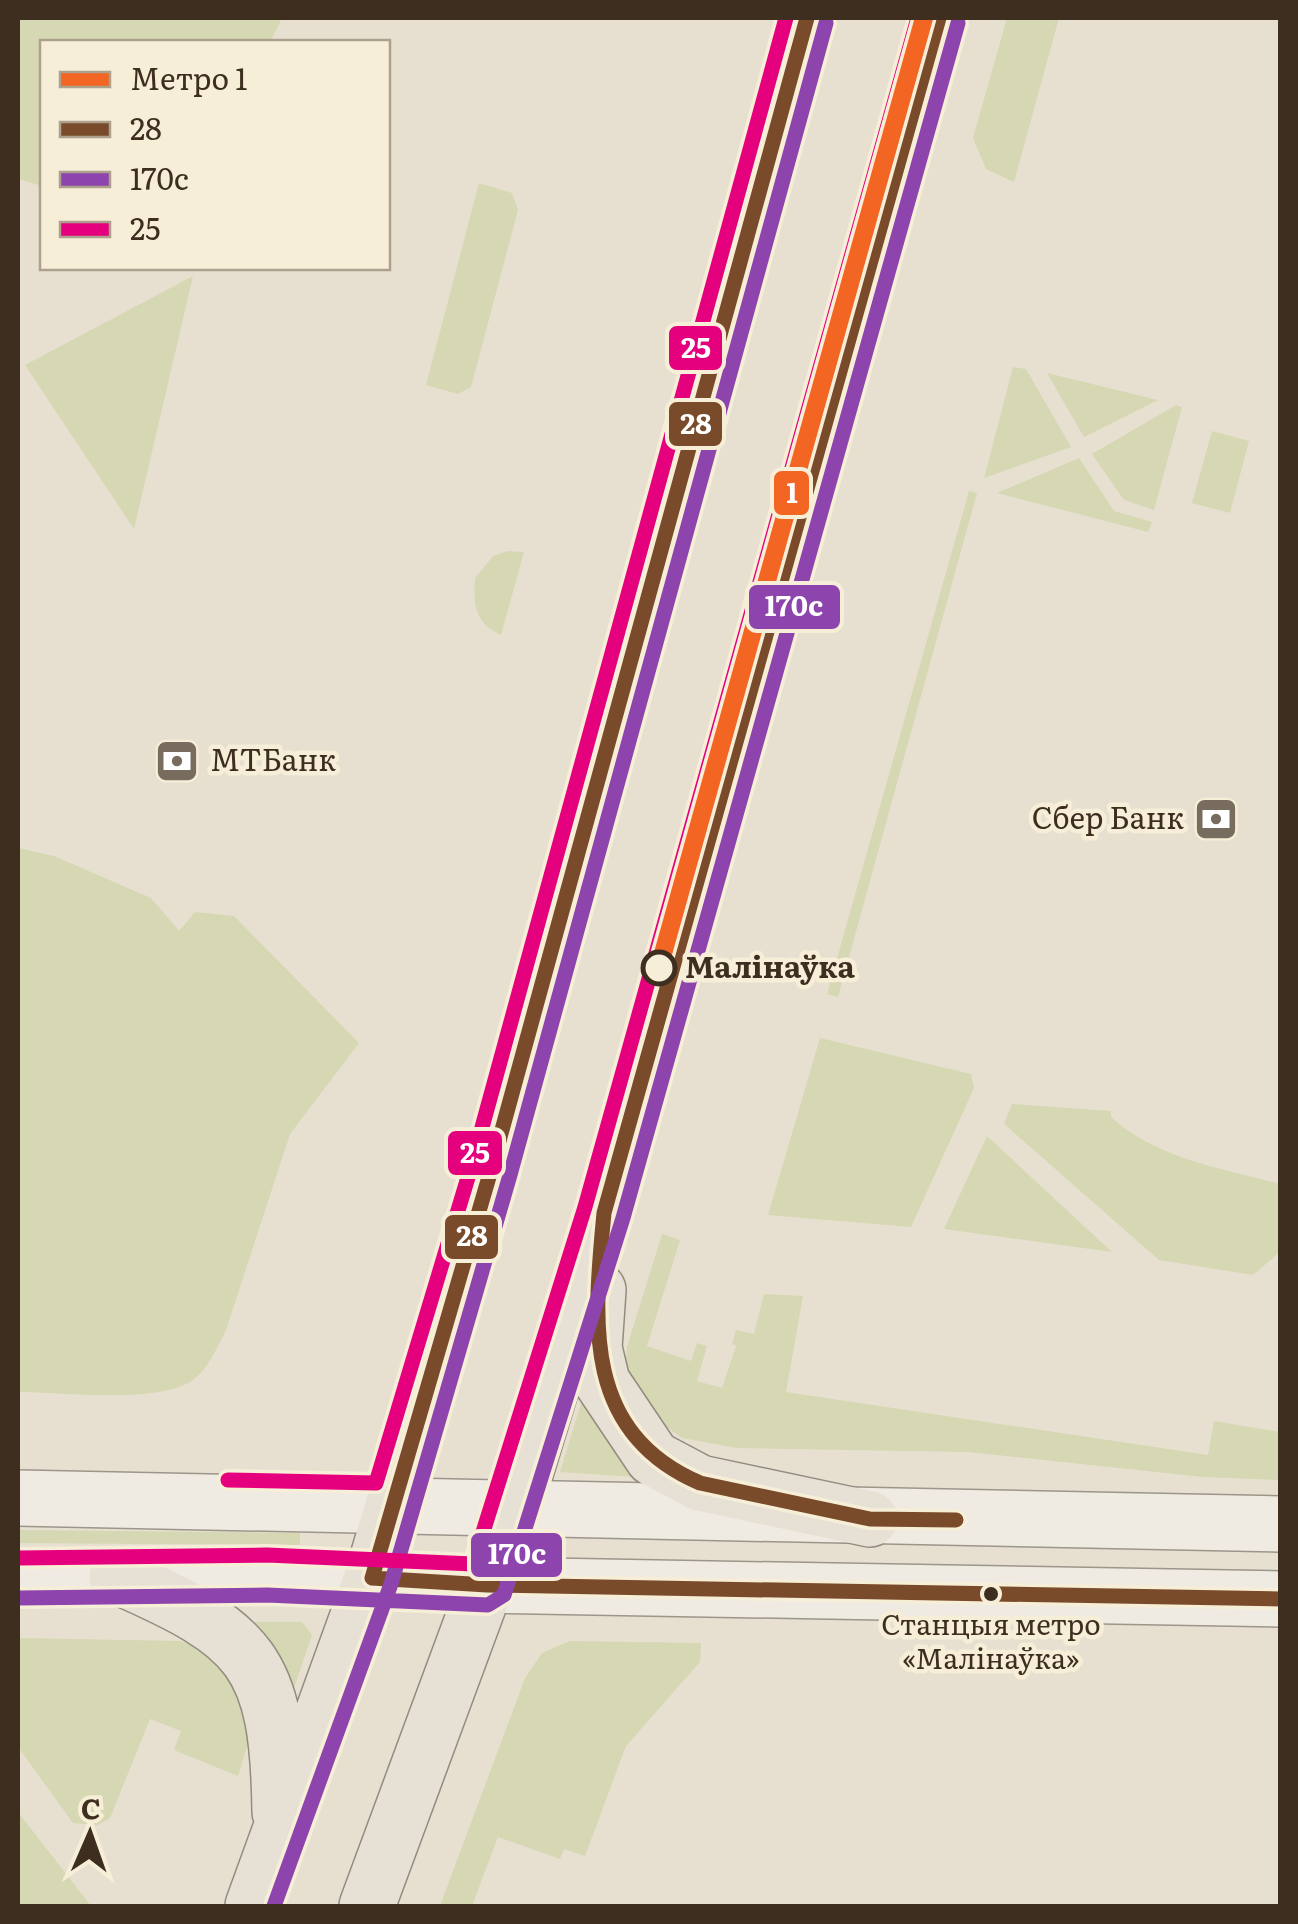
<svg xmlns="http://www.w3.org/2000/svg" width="1298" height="1924" viewBox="0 0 1298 1924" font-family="Literata,serif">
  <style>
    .green { fill: #d6d7b3 }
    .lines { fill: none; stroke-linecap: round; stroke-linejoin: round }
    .secondary-casing { stroke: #9c958a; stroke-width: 58 }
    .primary-casing { stroke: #928b80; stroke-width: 58 }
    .secondary { stroke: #efebe3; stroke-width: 55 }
    .primary { stroke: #e6e1d4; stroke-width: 55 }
    .bus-1-casing { stroke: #f7eed8; stroke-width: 22 }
    .bus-2-casing { stroke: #f7eed8; stroke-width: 22 }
    .bus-3-casing { stroke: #f7eed8; stroke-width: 22 }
    .bus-1 { stroke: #7a4b2a; stroke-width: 15 }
    .bus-2 { stroke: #8e44ad; stroke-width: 15 }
    .bus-3 { stroke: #e5007d; stroke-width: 15 }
    .metro-1-casing { stroke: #f7eed8; stroke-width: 25 }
    .metro-1 { stroke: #f26522; stroke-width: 18 }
    .stop-dot { fill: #f7eed8; stroke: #3d2e20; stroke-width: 5 }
    .bus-dot { fill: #3d2e20; stroke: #f7eed8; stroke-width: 4 }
    .labels { text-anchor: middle; stroke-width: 9; stroke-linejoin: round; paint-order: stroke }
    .bus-label { font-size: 28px; fill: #3d2e20; stroke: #f7eed8 }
    .poi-label { font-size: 30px; fill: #3d2e20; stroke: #f7eed8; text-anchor: start }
    .stop-label { font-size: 30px; font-weight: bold; fill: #3d2e20; stroke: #f7eed8; text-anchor: start }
    .line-badge { stroke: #f7eed8; stroke-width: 4 }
    .badge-label { font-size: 28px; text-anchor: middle; font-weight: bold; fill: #fff }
  </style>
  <rect width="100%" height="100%" fill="#e7e0d1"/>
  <path class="green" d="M18,18H282L270,42H42V186L18,179Z
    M1007,18H1059L1014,182L986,169L973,138Z
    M479,183L512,193L518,210L471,387L458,394L426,385Z
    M193,276L134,529L25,365Z
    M1013,367L1026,369L1071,447L984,478Z
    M1047,373L1158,400L1084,437Z
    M1176,405L1182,407L1154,510L1124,500L1092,454Z
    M1212,431L1249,441L1230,513L1192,503Z
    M1079,458L1114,511L1152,522L1148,532L997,493Z
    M969,491L977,493L838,997L827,994Z
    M508,551L524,552L501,635C475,623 473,605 475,578L493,556Z
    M18,848L54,856L151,898L179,931L195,912L234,916L359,1043L290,1134L226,1330C217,1347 208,1371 190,1382C152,1404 62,1392 18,1392Z
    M820,1038L971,1074L974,1088L911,1227L768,1215Z
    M1012,1104L1111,1111V1117C1157,1159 1221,1168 1280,1184V1252L1253,1275L1159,1260L1004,1124Z
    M987,1136L1112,1252L944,1229Z
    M662,1234L680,1240L647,1346L691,1361L697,1343L707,1346L697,1381L722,1388L736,1346L732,1344L736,1330L754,1334L764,1294L803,1296L786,1392L1208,1455L1214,1421L1280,1432V1480L1203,1477L968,1452L737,1448L682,1438L651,1416L625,1370L627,1347Z
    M582,1400L635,1477L560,1472Z
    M18,1530L300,1533V1545L18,1543Z
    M250,1622H302L312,1635L293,1691Z
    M18,1638L180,1641L204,1648L233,1674L252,1730L238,1776L174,1750L181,1731L150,1719L110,1818L98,1825L73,1823L18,1747Z
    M570,1641L701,1643L700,1662L626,1746L585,1856L564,1849L560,1859L498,1837L472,1906H440L525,1678L542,1653Z
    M18,1812L91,1906H18Z"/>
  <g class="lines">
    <g class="secondary-casing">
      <path id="secondary" d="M18,1498L1280,1524
        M18,1578L267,1575L487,1585L1280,1599"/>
    </g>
    <g class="primary-casing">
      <path id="primary" d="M598,1290L594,1348L602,1382L653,1458L700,1483L870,1519
        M117,1576C252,1635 278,1660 280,1812
        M253,1906L372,1578L491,1170L807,18
        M367,1906L515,1506L604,1213L939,18"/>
    </g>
    <use href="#secondary" class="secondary"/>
    <use href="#primary" class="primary"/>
    <g class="bus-1-casing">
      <path id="bus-1" d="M807,18L491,1170L372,1578L487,1585L1280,1599
        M939,18L604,1213C594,1319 581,1432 700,1483L870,1519L956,1520"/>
    </g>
    <g class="bus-2-casing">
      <path id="bus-2" d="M18,1598L267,1595L488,1605L504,1595L623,1218L958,23
        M274,1906L391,1584L510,1175L826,23"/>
    </g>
    <g class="bus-3-casing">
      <path id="bus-3" d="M228,1480L376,1483L472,1164L786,18
        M18,1558L267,1555L473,1564L585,1207L918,18"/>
    </g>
    <use href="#bus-1" class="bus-1"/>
    <use href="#bus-2" class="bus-2"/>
    <use href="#bus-3" class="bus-3"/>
    <g class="metro-1-casing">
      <path id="metro-1" d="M659,968L924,18"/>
    </g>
    <use href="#metro-1" class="metro-1"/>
  </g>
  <defs>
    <g id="bank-square" transform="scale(2.25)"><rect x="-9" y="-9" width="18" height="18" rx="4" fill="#786c5e" stroke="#f7eed8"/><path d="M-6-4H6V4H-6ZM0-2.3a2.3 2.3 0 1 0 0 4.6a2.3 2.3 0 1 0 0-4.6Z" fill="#fff"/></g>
  </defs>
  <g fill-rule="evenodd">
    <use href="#bank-square" x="177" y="761"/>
    <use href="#bank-square" x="1216" y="819"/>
  </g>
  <circle class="stop-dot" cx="659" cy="968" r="16"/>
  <circle class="bus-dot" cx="991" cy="1594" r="9"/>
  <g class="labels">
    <g class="bus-label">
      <text x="991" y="1635">Станцыя метро<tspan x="991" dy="34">«Малінаўка»</tspan></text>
    </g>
    <g class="poi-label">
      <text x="210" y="771">МТБанк</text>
      <text x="1184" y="829" text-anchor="end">Сбер Банк</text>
    </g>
    <g class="stop-label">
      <text x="685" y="978">Малінаўка</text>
    </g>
  </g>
  <g class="line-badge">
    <rect x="667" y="324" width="57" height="48" rx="10" fill="#e5007d"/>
    <rect x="667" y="400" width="57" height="48" rx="10" fill="#7a4b2a"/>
    <rect x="772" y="469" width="39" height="48" rx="10" fill="#f26522"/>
    <rect x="747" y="583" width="95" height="48" rx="10" fill="#8e44ad"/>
    <rect x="446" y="1129" width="58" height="48" rx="10" fill="#e5007d"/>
    <rect x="443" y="1213" width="57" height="48" rx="10" fill="#7a4b2a"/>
    <rect x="469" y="1531" width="95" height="48" rx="10" fill="#8e44ad"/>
  </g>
  <g class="badge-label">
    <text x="696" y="358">25</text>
    <text x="696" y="434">28</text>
    <text x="792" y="503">1</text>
    <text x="794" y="616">170с</text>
    <text x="475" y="1163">25</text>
    <text x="472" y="1246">28</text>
    <text x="517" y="1564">170с</text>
  </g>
  <rect width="1298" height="1924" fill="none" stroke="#3d2e20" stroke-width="40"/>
  <rect x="40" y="40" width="350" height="230" fill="#f7eed8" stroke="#ada18e" stroke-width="2.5"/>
  <rect x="60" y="72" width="50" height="15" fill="#f26522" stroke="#ada18e" stroke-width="2.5"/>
  <text x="130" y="90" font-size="30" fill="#3d2e20">Метро 1</text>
  <rect x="60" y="122" width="50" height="15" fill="#7a4b2a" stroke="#ada18e" stroke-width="2.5"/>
  <text x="130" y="140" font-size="30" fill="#3d2e20">28</text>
  <rect x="60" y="172" width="50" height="15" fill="#8e44ad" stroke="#ada18e" stroke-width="2.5"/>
  <text x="130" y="190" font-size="30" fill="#3d2e20">170с</text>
  <rect x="60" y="222" width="50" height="15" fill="#e5007d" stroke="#ada18e" stroke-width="2.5"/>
  <text x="130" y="240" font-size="30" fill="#3d2e20">25</text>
  <g transform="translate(90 1834) rotate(2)" stroke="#f7eed8" stroke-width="8" paint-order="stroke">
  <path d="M0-8L18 38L0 25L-18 38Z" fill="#3d2e20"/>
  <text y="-15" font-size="28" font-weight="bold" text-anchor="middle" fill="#3d2e20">С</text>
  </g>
</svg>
